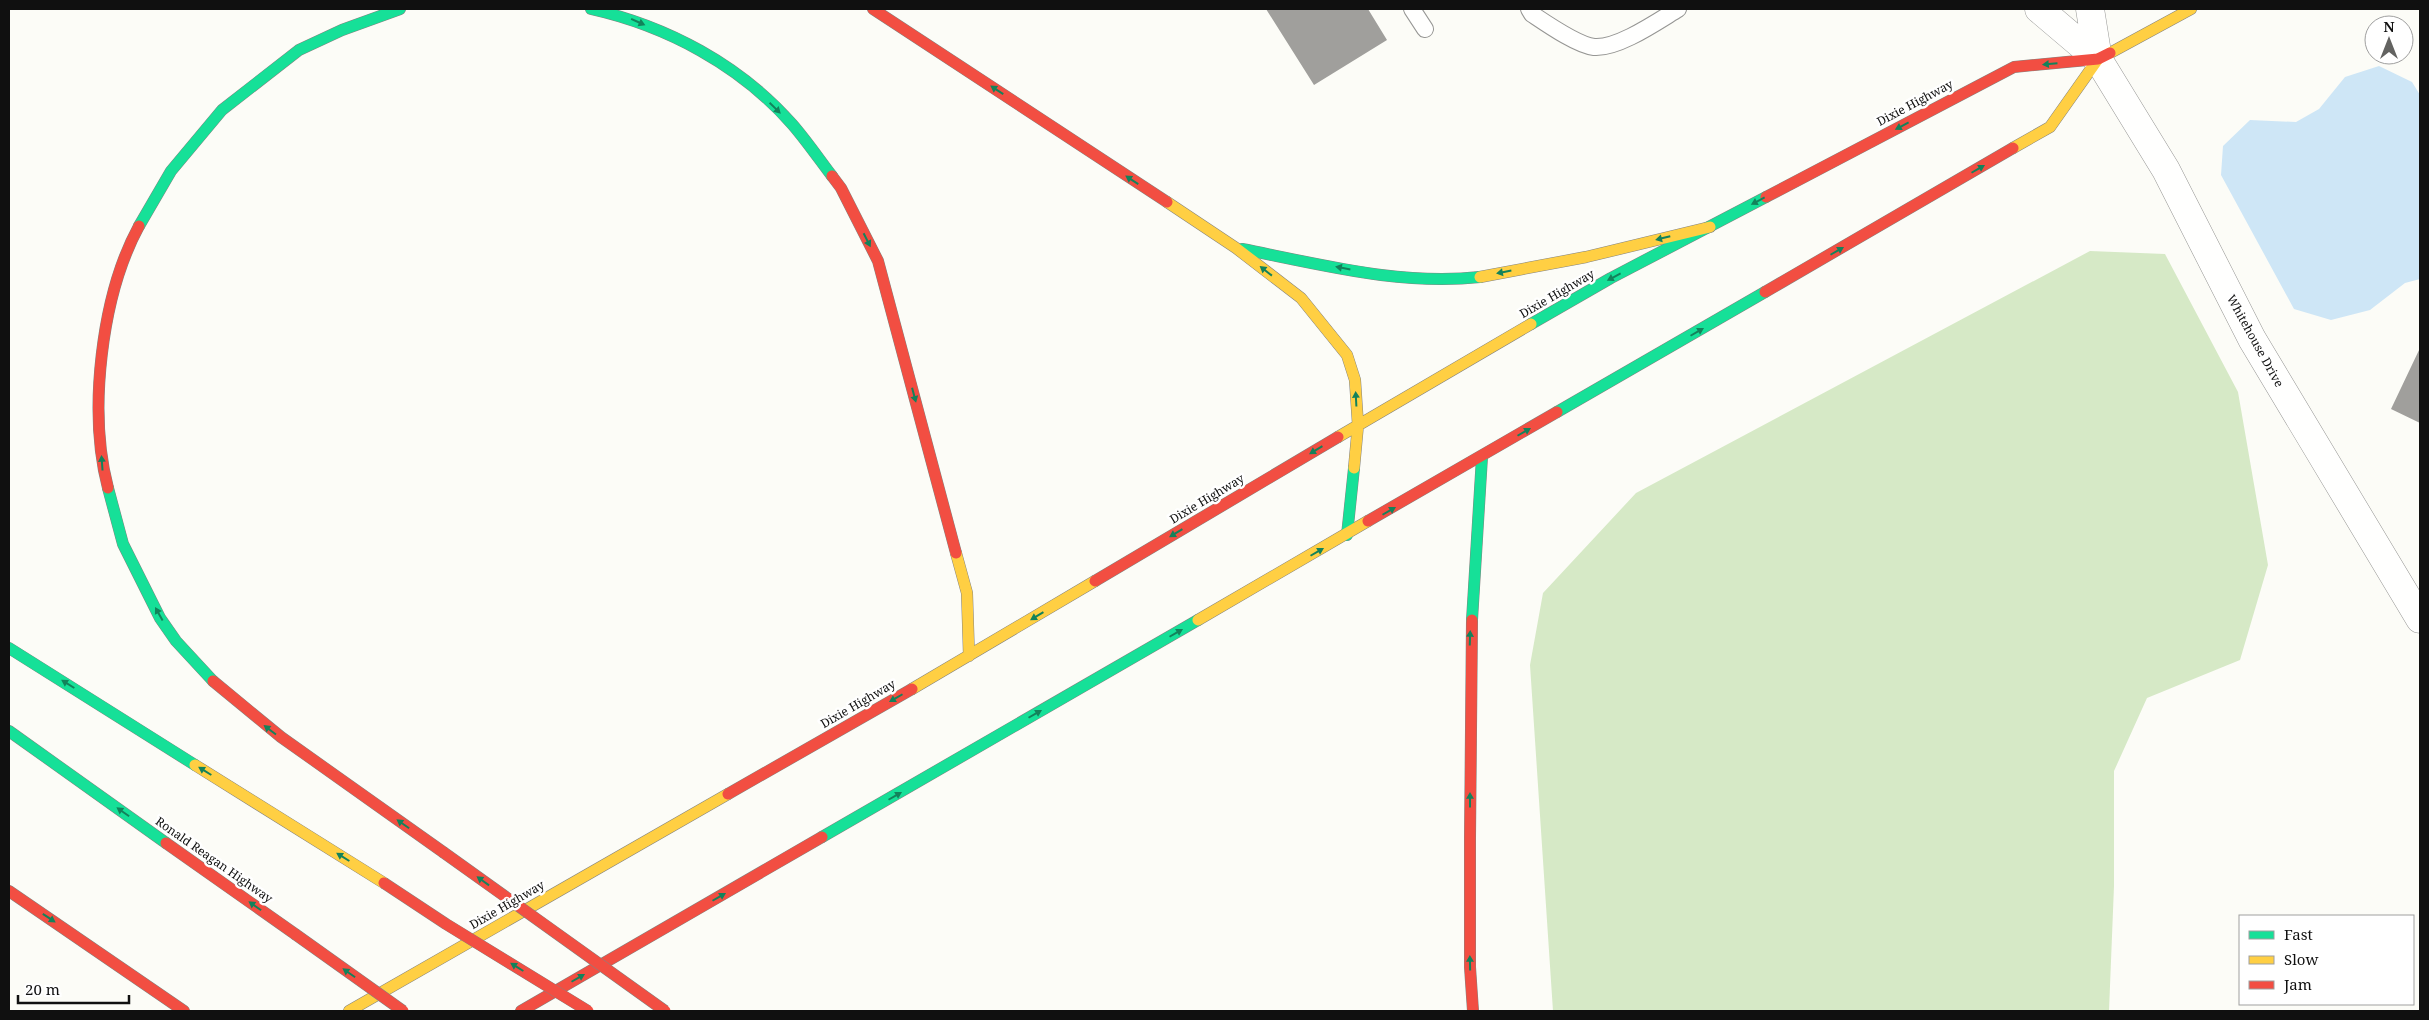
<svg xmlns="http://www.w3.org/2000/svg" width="2429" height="1020" viewBox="0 0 2429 1020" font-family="'Noto Serif',serif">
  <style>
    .forest { fill: #d6e9c6 }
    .water { fill: #cee6f6 }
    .building { fill: #a09f9c }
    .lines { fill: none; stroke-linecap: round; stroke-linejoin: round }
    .lane-casing { stroke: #969694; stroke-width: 18 }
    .street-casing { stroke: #969694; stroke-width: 29 }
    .fast-casing { stroke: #848481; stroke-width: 12 }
    .slow-casing { stroke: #848481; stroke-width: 12 }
    .jam-casing { stroke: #848481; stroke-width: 12 }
    .lane { stroke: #fffffe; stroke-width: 16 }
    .street { stroke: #fffffe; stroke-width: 28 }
    .fast { stroke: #16e098; stroke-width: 11 }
    .slow { stroke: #ffcf43; stroke-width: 11 }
    .jam { stroke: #f24e42; stroke-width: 11 }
    .jam-bridge-casing { stroke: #848481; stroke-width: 12; stroke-linecap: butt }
    .jam-bridge { stroke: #f24e42; stroke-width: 11 }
    .oneway { fill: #13825b }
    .labels { text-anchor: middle; stroke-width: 5; stroke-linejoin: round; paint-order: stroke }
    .street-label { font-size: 12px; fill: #101010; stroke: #fff }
  </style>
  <rect width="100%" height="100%" fill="#fcfcf7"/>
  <path class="forest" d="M2090,251L2165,254L2238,392L2268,565L2240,660L2147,698L2114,771V886L2109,1011H1553L1530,665L1543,593L1636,493Z"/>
  <path class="water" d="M2379,66L2412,82L2420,95V279L2405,283L2370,310L2331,320L2294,309L2221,175L2223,146L2250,120L2296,122L2319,109L2345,77Z"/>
  <path class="building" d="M1266,9H1368L1387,40L1314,85Z
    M2420,348V423L2391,409Z"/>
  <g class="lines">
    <g class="lane-casing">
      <path id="lane" d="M1412,9L1425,29
        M1529,9L1532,14C1547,24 1577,45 1594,47C1618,49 1658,21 1678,9"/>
    </g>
    <g class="street-casing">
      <path id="street" d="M2039,9L2098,59L2166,170L2252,339L2420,619
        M2090,9L2098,59"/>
    </g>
    <g class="fast-casing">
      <path id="fast" d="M591,9C667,26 740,65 792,124C806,140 819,159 832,176
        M139,226L171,171L222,110L299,50L342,30L400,9
        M1242,249C1320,264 1400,286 1480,277
        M1531,324L1611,278L1766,197
        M1557,412L1765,292
        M108,488L123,544L160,618L176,641L213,681
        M1347,535L1354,468
        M1472,620L1482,457
        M9,648L195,765
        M9,731L166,843
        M822,837L1198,620"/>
    </g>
    <g class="slow-casing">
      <path id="slow" d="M2110,53L2191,9
        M2013,148L2050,127L2098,59
        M1167,202L1236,248L1301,298L1347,355L1355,380L1358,425L1354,468
        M1480,277L1586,257L1710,227
        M1338,437L1531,324
        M956,553L967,593L969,656
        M1198,620L1368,521
        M912,689L1095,581
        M195,765L384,883
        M349,1011L728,794"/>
    </g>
    <g class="jam-casing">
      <path id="jam" d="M873,9L1167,202
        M832,176L841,188L878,261L956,553
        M1766,197L2014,67L2098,59L2110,53
        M1765,292L2013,148
        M108,488C88,412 101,296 139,226
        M1368,521L1557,412
        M1095,581L1338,437
        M1472,620L1470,839V967L1473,1011
        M213,681L281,737L443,852
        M728,794L912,689
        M166,843L295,934
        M9,891L184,1011
        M521,1011L822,837"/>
    </g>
    <use href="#lane" class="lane"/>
    <use href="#street" class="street"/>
    <use href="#fast" class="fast"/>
    <use href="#slow" class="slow"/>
    <use href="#jam" class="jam"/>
    <g class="jam-bridge-casing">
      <path id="jam-bridge" d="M443,852L665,1011
        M384,883L446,924L588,1011
        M295,934L403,1011"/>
    </g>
    <use href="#jam-bridge" class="jam-bridge"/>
  </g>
  <defs><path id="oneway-solid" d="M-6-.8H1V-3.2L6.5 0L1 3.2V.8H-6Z" transform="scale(1.25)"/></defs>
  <g class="oneway">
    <use href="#oneway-solid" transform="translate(638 22) rotate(24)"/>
    <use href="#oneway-solid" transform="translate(2050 64) rotate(175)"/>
    <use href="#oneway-solid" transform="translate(997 90) rotate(-147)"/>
    <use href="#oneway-solid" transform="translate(775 108) rotate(44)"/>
    <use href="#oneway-solid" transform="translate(1902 126) rotate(152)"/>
    <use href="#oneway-solid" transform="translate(1978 169) rotate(-30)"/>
    <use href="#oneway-solid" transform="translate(1132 180) rotate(-147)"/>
    <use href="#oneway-solid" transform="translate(1758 201) rotate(152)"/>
    <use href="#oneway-solid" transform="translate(1663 238) rotate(166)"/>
    <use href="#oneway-solid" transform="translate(867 240) rotate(63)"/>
    <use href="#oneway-solid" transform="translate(1837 251) rotate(-30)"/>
    <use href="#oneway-solid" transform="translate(1343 268) rotate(-169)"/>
    <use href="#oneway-solid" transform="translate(1266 271) rotate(-142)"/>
    <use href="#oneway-solid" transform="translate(1504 272) rotate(169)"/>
    <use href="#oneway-solid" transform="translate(1614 277) rotate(152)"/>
    <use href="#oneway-solid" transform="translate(1697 332) rotate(-30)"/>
    <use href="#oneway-solid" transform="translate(914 395) rotate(75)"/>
    <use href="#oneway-solid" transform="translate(1356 399) rotate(-93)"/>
    <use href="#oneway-solid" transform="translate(1524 432) rotate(-30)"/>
    <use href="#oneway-solid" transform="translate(1316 450) rotate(149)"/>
    <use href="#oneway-solid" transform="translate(102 463) rotate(-94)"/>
    <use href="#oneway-solid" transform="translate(1389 511) rotate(-30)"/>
    <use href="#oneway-solid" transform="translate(1176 533) rotate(149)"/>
    <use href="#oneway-solid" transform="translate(1317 552) rotate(-30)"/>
    <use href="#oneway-solid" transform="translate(159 614) rotate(-119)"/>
    <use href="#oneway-solid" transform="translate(1037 616) rotate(149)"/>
    <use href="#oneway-solid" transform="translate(1176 633) rotate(-30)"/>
    <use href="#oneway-solid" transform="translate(1470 638) rotate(-88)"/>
    <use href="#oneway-solid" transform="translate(68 684) rotate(-148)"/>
    <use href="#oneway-solid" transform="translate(896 698) rotate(150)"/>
    <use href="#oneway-solid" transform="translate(1035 714) rotate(-30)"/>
    <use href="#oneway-solid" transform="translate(270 730) rotate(-143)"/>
    <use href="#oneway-solid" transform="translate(205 771) rotate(-148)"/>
    <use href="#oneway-solid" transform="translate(895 796) rotate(-30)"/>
    <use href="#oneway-solid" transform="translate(1470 800) rotate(-90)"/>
    <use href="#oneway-solid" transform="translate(123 812) rotate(-145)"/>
    <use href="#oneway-solid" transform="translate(403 824) rotate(-145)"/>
    <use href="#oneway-solid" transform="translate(343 857) rotate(-148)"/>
    <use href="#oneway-solid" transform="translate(483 881) rotate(-144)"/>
    <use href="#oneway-solid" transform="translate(719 897) rotate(-30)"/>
    <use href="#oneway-solid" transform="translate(255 906) rotate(-145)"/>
    <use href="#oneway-solid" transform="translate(49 918) rotate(34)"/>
    <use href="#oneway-solid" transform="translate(1470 963) rotate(-91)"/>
    <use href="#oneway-solid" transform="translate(517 967) rotate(-148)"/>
    <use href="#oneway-solid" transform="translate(349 973) rotate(-145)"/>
    <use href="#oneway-solid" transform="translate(578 978) rotate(-30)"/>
  </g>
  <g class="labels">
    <g class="street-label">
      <text transform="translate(1915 103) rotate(-28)" y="4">Dixie Highway</text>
      <text transform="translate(1557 294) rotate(-30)" y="4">Dixie Highway</text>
      <text transform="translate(2255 341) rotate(61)" y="4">Whitehouse Drive</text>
      <text transform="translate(1207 499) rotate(-31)" y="4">Dixie Highway</text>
      <text transform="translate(858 704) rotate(-30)" y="4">Dixie Highway</text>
      <text transform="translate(214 860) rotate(35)" y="4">Ronald Reagan Highway</text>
      <text transform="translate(507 905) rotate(-30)" y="4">Dixie Highway</text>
    </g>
  </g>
  <rect width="2429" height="1020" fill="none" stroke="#101010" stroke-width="20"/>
  <rect x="2239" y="915" width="175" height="90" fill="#ffffff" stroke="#9f9f9f"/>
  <rect x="2249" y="931" width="25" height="8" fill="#16e098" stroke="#9f9f9f"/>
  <text x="2284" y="940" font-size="15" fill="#101010">Fast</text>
  <rect x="2249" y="956" width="25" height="8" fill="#ffcf43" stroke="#9f9f9f"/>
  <text x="2284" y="965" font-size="15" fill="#101010">Slow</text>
  <rect x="2249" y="981" width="25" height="8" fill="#f24e42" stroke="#9f9f9f"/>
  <text x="2284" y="990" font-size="15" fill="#101010">Jam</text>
  <g transform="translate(2389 40)"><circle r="24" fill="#ffffff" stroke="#9f9f9f"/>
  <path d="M0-4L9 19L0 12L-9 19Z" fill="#636361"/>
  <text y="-8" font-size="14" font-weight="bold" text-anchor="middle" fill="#101010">N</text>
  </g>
  <path d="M18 995v8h111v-8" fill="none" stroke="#101010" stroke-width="2.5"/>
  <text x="25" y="995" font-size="15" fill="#101010" stroke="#ffffff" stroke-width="4" paint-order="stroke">20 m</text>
</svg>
